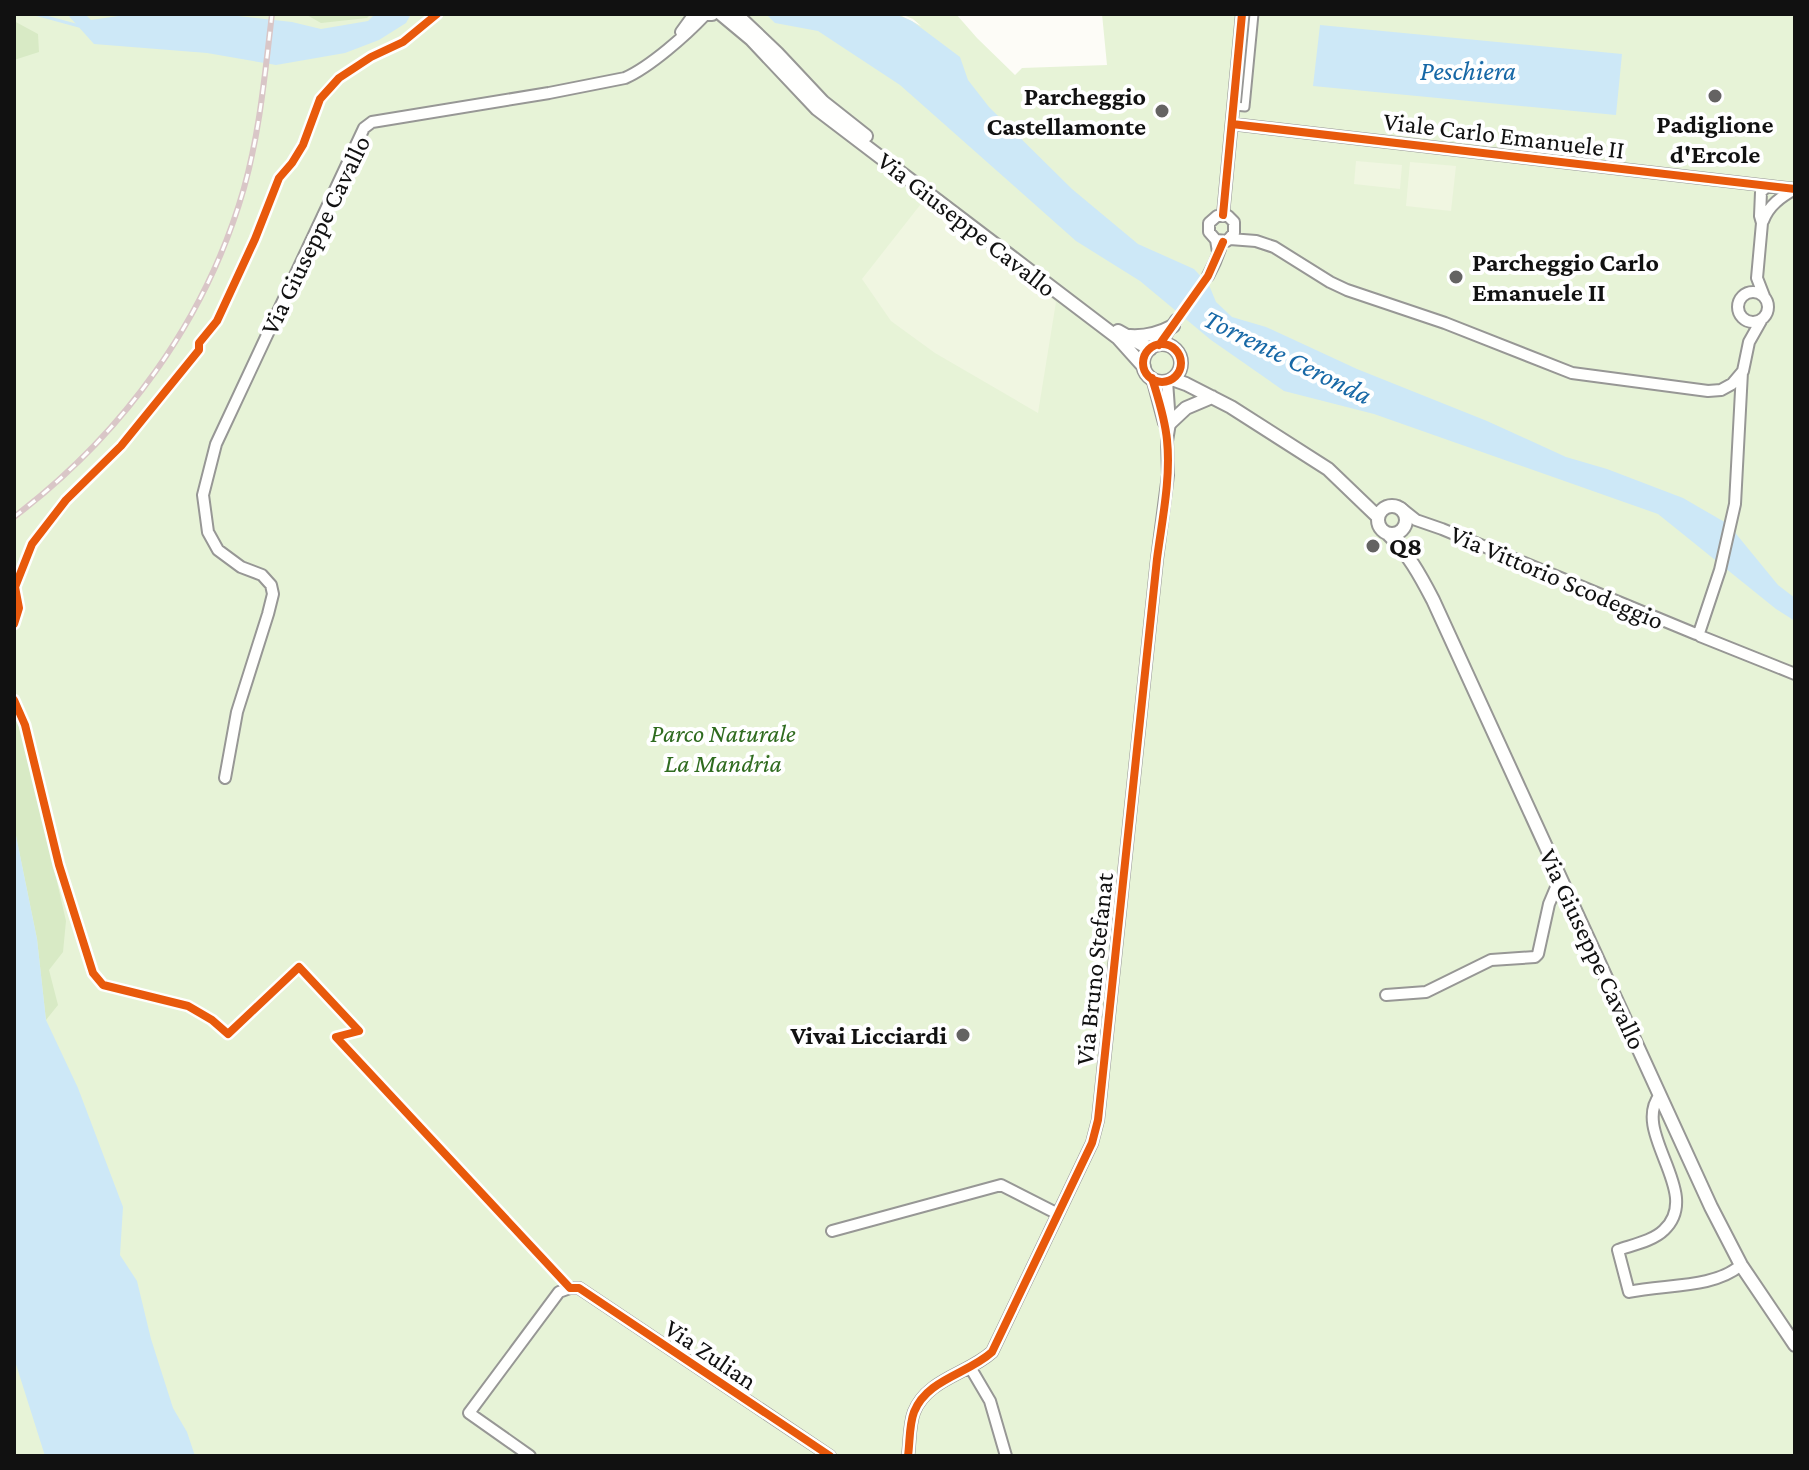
<svg xmlns="http://www.w3.org/2000/svg" width="1809" height="1470" viewBox="0 0 1809 1470" font-family="'Crimson Pro',serif">
  <style>
    .green { fill: #e7f3d7 }
    .forest { fill: #d8eac5 }
    .pitch { fill: #f0f6e1 }
    .water { fill: #cde8f7 }
    .lines { fill: none; stroke-linecap: round; stroke-linejoin: round }
    .stream { stroke: #cde8f7; stroke-width: 3 }
    .pedestrian-casing { stroke: #979795; stroke-width: 11 }
    .minor-casing { stroke: #979795; stroke-width: 14 }
    .tertiary-casing { stroke: #979795; stroke-width: 16 }
    .pedestrian { stroke: #fffffe; stroke-width: 7 }
    .minor { stroke: #fffffe; stroke-width: 10 }
    .tertiary { stroke: #fffffe; stroke-width: 12 }
    .rail-casing { stroke: #d9c6c7; stroke-width: 6 }
    .rail { stroke: #fff; stroke-width: 3; stroke-dasharray: 9; stroke-linecap: butt }
    .cycleway-casing { stroke: #fff; stroke-width: 13 }
    .cycleway { stroke: #e8590c; stroke-width: 8 }
    .poi-dot { fill: #646362; stroke: #fff; stroke-width: 3 }
    .labels { text-anchor: middle; stroke-width: 8; stroke-linejoin: round; paint-order: stroke }
    .poi-label { font-size: 26px; font-weight: bold; fill: #111; stroke: #fff; text-anchor: end }
    .street-label { font-size: 26px; fill: #111; stroke: #fff }
    .park-label { font-size: 26px; font-style: italic; fill: #2f6b1f; stroke: #fff }
    .water-label { font-size: 28px; font-style: italic; fill: #1768a6; stroke: #fff }
  </style>
  <rect width="100%" height="100%" fill="#fdfcf7"/>
  <path class="green" d="M14,14H898L921,26L913,19L901,14H956L977,38L1015,75L1022,68L1107,65L1102,14H1795V1456H14Z"/>
  <path class="forest" d="M305,14H371L367,18L321,23Z
    M14,21L38,34L39,52L14,60Z
    M14,697L20,707L34,756L35,786L66,921L63,952L49,970L58,1005L46,1020L37,939L14,826Z"/>
  <path class="pitch" d="M1356,161L1402,165L1400,189L1354,184Z
    M1410,162L1456,166L1451,211L1406,206Z
    M924,200L1056,302L1038,413L935,353L891,321L862,279Z"/>
  <path class="water" d="M67,14H85L91,20L132,14H220L292,22L321,29L368,21L375,14H411L406,23L379,40L345,53L276,65L207,53L94,44Z
    M766,14H895L912,21L960,57L968,80L989,107L1072,189L1138,244L1194,269L1209,285L1216,302L1232,317L1266,327L1357,369L1487,421L1566,457L1607,469L1683,498L1728,524L1778,585L1795,598V621L1776,609L1658,514L1374,414L1284,391L1211,340L1140,281L1076,241L900,85L818,31L775,23Z
    M1320,25L1622,54L1616,115L1313,86Z
    M14,826L37,939L46,1020L78,1088L123,1207L120,1255L137,1281L151,1339L173,1408L187,1432L195,1456H45L14,1358Z"/>
  <g class="lines">
    <path class="stream" d="M35,14L79,26"/>
    <g class="pedestrian-casing">
      <path id="pedestrian" d="M1234,106L1245,107L1254,14"/>
    </g>
    <g class="minor-casing">
      <path id="minor" d="M681,32L694,14
        M1232,124L1795,189
        M1223,215L1242,14
        M1763,221C1769,205 1781,197 1795,189
        M1230,239L1256,241L1274,247L1330,282L1347,290L1445,323L1572,373L1708,391L1721,390L1732,384L1743,371L1749,342L1762,319
        M1216,240L1227,241L1234,233V222L1228,216H1217L1209,223V232L1216,240L1218,252
        M1208,276L1215,262L1220,249
        M1738 307a15 15 0 1 1 30 0a15 15 0 1 1-30 0Z
        M1764,296L1757,278L1762,223L1760,216L1761,192L1767,186
        M1159,345L1176,320
        M1152,378L1164,423
        M1401,508L1416,520L1442,529L1696,634
        M1699,633L1720,570L1735,504L1742,372
        M1700,636L1795,674
        M225,778L237,712L268,614L273,594L271,585L262,575L241,567L218,550L208,532L203,495L216,444L364,128L372,122L549,93L625,78C650,67 686,35 705,15
        M1386,995L1426,992L1491,960L1535,957L1538,954L1549,904L1560,878
        M1660,1095C1630,1132 1704,1193 1664,1230C1653,1241 1632,1245 1618,1250L1629,1292C1664,1284 1713,1289 1741,1265
        M832,1231L1001,1185L1058,1214
        M970,1367L990,1401L1006,1456
        M530,1456L469,1413L559,1292L570,1288H579L830,1456
        M908,1456C910,1442 909,1425 914,1412C927,1379 968,1374 992,1352L1092,1143L1098,1120L1157,559L1168,475L1167,441L1170,423L1167,381"/>
    </g>
    <g class="tertiary-casing">
      <path id="tertiary" d="M703,14H712
        M721,14L751,39L817,109L1118,338L1144,367
        M737,15L777,53L823,102L866,136
        M1118,331L1150,349
        M1130,336C1145,337 1160,333 1173,326
        M1143 363a19 19 0 1 1 38 0a19 19 0 1 1-38 0Z
        M1172,379L1186,384L1231,407L1328,469L1378,517
        M1170,423L1186,408L1212,397
        M1378 520a14 14 0 1 1 28 0a14 14 0 1 1-28 0Z
        M1387,533C1408,553 1420,575 1433,600L1711,1207L1741,1265L1795,1345"/>
    </g>
    <use href="#pedestrian" class="pedestrian"/>
    <use href="#minor" class="minor"/>
    <use href="#tertiary" class="tertiary"/>
    <g class="rail-casing">
      <path id="rail" d="M14,517C123,434 206,321 244,188C260,131 265,72 272,14"/>
    </g>
    <use href="#rail" class="rail"/>
    <g class="cycleway-casing">
      <path id="cycleway" d="M1232,124L1795,189
        M1223,215L1242,14
        M1143 363a19 19 0 1 1 38 0a19 19 0 1 1-38 0Z
        M1159,345L1208,276L1223,242
        M14,624L19,608L15,587L32,544L66,500L121,446L199,350V343L217,321L255,239L279,178L292,163L303,145L320,99L339,78L371,57L403,42L437,14
        M14,700L25,725L59,865L93,973L103,985L188,1006L212,1020L228,1034L299,967L359,1031L336,1037L570,1288H579L830,1456
        M908,1456C910,1442 909,1425 914,1412C927,1379 968,1374 992,1352L1092,1143L1098,1120L1157,559C1162,520 1171,479 1167,440C1165,418 1158,398 1152,378"/>
    </g>
    <use href="#cycleway" class="cycleway"/>
  </g>
  <g class="poi-dot">
    <circle cx="1715" cy="96" r="8"/>
    <circle cx="1162" cy="111" r="8"/>
    <circle cx="1456" cy="277" r="8"/>
    <circle cx="1373" cy="546" r="8"/>
    <circle cx="963" cy="1035" r="8"/>
  </g>
  <g class="labels">
    <g class="poi-label">
      <text x="1146" y="105">Parcheggio<tspan x="1146" dy="30">Castellamonte</tspan></text>
      <text x="1715" y="133" text-anchor="middle">Padiglione<tspan x="1715" dy="30">d'Ercole</tspan></text>
      <text x="1472" y="271" text-anchor="start">Parcheggio Carlo<tspan x="1472" dy="30">Emanuele II</tspan></text>
      <text x="1389" y="555" text-anchor="start">Q8</text>
      <text x="947" y="1044">Vivai Licciardi</text>
    </g>
    <g class="street-label">
      <text transform="translate(1504 135) rotate(7)" y="9">Viale Carlo Emanuele II</text>
      <text transform="translate(967 224) rotate(38)" y="9">Via Giuseppe Cavallo</text>
      <text transform="translate(315 235) rotate(-64)" y="9">Via Giuseppe Cavallo</text>
      <text transform="translate(1557 577) rotate(23)" y="9">Via Vittorio Scodeggio</text>
      <text transform="translate(1593 949) rotate(65)" y="9">Via Giuseppe Cavallo</text>
      <text transform="translate(1094 969) rotate(-84)" y="9">Via Bruno Stefanat</text>
      <text transform="translate(711 1354) rotate(34)" y="9">Via Zulian</text>
    </g>
    <g class="park-label">
      <text x="723" y="742">Parco Naturale<tspan x="723" dy="30">La Mandria</tspan></text>
    </g>
    <g class="water-label">
      <text x="1468" y="80">Peschiera</text>
      <text transform="translate(1288 356) rotate(26)" y="10">Torrente Ceronda</text>
    </g>
  </g>
  <rect width="1809" height="1470" fill="none" stroke="#111111" stroke-width="32"/>
</svg>
